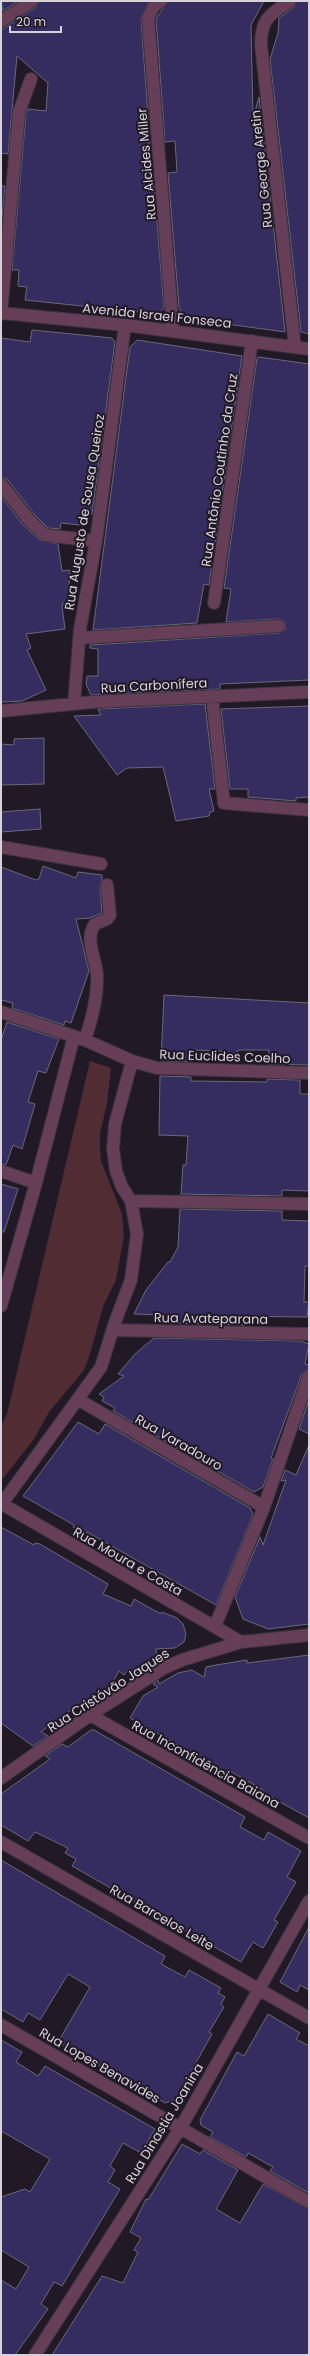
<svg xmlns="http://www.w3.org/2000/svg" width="310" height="2356" viewBox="0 0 310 2356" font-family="Poppins,sans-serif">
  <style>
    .green { fill: #512c33 }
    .building { fill: #352d60; stroke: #6a697a }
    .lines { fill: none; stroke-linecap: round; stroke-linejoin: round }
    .minor-casing { stroke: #3a333e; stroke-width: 14 }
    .minor { stroke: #663e58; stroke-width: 12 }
    .labels { text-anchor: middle; stroke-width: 4; stroke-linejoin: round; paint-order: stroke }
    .street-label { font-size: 13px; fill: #d7d2da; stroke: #211925 }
  </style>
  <rect width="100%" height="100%" fill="#211925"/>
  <path class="green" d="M90,1061L111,1068L107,1103L100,1134V1148L101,1161L122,1214L124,1236L116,1280L104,1304L89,1357L84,1370L49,1412L34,1439L1,1481V1427L7,1414Z"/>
  <path class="building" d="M1,1H18L3,11Z
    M39,1H149L141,19L150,143H148L150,175L153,174L164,308L158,314L25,300L27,287L18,286L19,270H12L26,114L28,109L46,111L48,83L17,56L8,154L1,153V30L36,7Z
    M168,1H264L251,25L253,118L259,97L285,332L183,318L179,307L168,173L177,172L175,141L165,142L156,19Z
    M297,1H309V334L301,332L270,59L278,33L279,18L294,7Z
    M1,186H5L1,230Z
    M32,330L112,338L115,342L92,514H81L80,525L61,523L60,529L48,528L35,515L7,479L1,477V338L30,342Z
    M137,340L242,356L209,585L204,584L197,623L93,630L130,347Z
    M259,357L309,364V680L220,684V689L91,695L86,684L87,676H98V649L90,648V645L279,633L286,629L285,622L279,619L226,622L231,589L224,588L257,358Z
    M1,496L23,525L40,540L58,544L62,571L70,570L68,603H63L62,606L65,629L26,634L31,648L27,650L46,690L22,701L1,702Z
    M205,704L215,789H209L214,811L210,812L209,816L176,821L163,767L127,768L117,775L74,716L101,715L98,709Z
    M309,706V797L296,798V801L248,797V789H230L221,709Z
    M44,738V784L1,785V744L14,745V739Z
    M40,809L41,829L1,832V812Z
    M43,866L76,878L78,872L102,875V879L100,886L102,913L90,918L76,919L89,971L71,1023L65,1021L64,1025L12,1008L13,1003L1,1000V867L36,880L39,879Z
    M164,995L309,1003V1065L268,1064L269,1050H238L237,1054H222V1051L192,1050V1062L161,1061Z
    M7,1022L59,1039L46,1073L38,1071L28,1102L35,1104L22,1149L13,1145L6,1165L1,1164V1040Z
    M160,1076L191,1077V1081L267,1082V1079L300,1080V1094H309V1191L282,1190V1196L181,1194L183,1165H186L188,1136L159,1135Z
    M1,1184L18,1189L4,1232H1Z
    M180,1209L282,1211V1220L309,1221V1266H305L304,1302H309L307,1317L219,1316L218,1317L245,1325L161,1323L165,1315L134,1314L146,1290L168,1262H170L178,1247Z
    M154,1338L300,1341L309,1344L305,1364L309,1365V1369L302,1374L271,1458L273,1459L263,1487L254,1492L113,1411L115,1408L102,1401L104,1397L99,1394L124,1376L118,1374L135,1354Z
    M309,1399V1434L299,1429Z
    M78,1422L99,1434L105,1424L250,1508L253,1515L216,1605L87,1532L86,1534L73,1527L74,1525L23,1496Z
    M309,1445V1624L268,1629L243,1619L235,1597L260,1537L263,1545L286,1480L281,1481L285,1470L296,1475Z
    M1,1527L34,1545L35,1543L40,1544L108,1584L103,1594L131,1606L134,1599L161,1614L162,1612L177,1618L183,1624L186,1634L184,1642L175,1648L156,1649L157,1664L138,1676L128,1670L124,1675L119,1671L105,1696L99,1693L59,1718L41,1732L48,1736L33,1746L1,1723Z
    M309,1655V1818L262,1792L263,1790L230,1771L229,1774L130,1718L143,1696L158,1687L153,1684L158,1680L159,1684L178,1673L192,1670L204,1677L206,1667L216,1665L247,1660V1663Z
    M91,1730H94L245,1817L240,1827L264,1840L268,1832L301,1851L287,1877L296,1882L274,1920L278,1922L263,1948L253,1942L241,1962L72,1866L76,1859L65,1853L68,1848L35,1832L28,1841L1,1825V1794L50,1759L45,1756L62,1744L68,1747Z
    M1,1860L165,1956L161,1964L185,1977L189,1970L221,1988L218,1993L225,1997L221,2004L224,2007L209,2032L212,2034L175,2100L165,2103L58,2042L90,1987L68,1974L40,2020L28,2013L23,2022L1,2009Z
    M309,1927V1990L300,1985L297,1992L280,1982Z
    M268,2014L300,2033L296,2039L309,2046V2193L270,2171L273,2167L248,2153L246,2157L210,2137L213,2132L201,2125L200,2120L237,2052L244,2056Z
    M1,2040L22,2052L16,2062L38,2076L45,2066L155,2129L141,2153L123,2143L110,2166L115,2170L108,2182L120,2189L62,2286L54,2282L41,2304L48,2309L15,2355H1V2280L16,2289L29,2267L1,2250V2197L25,2189L30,2192L50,2159L1,2131Z
    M182,2144L200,2154L203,2150L238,2170L216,2209L240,2223L263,2184L309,2209V2355H52L102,2276L123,2283L138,2252L134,2250L141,2238L130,2232L146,2199L148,2200Z"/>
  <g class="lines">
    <g class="minor-casing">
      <path id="minor" d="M161,1L154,6L148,18L173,331
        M290,1C269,15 261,19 261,45L295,347
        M1,21L32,1
        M1,313L125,325L309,349
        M1,314L19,112L31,79
        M1,484L29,520L45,535L96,541
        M214,603L252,341
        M79,638L279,626
        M212,696L224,803L309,810
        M74,704L80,629L96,541L125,325
        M1,711L93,702L309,692
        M1,847L101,864
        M1,1012L85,1040L132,1061L157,1068L309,1073
        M85,1040C92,1019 98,997 97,975C96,959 84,938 95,924L107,919L110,915L107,885
        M1,1171L36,1183
        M131,1201L309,1204
        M1,1306L36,1183L74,1036
        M113,1330L309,1334
        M79,1400L264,1507
        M2,1504L241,1642
        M1,1505L101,1367L115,1322L131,1280L137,1234L131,1201L122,1187L116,1171L113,1149L115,1124L132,1061
        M215,1626L264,1507L309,1376
        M90,1715L309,1838
        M1,1778L90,1715L164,1668L182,1660L241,1642L309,1635
        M1,1842L309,2018
        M1,2025L309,2202
        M35,2355L181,2127L309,1901"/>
    </g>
    <use href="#minor" class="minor"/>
  </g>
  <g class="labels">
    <g class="street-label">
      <text transform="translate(146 164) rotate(-95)" y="5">Rua Alcides Miller</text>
      <text transform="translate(261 169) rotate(-96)" y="5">Rua George Aretin</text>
      <text transform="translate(157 315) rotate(6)" y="5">Avenida Israel Fonseca</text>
      <text transform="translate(219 470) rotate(-82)" y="5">Rua Antônio Coutinho da Cruz</text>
      <text transform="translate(84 512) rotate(-81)" y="5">Rua Augusto de Sousa Queiroz</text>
      <text transform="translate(154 685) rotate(-3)" y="5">Rua Carbonífera</text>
      <text transform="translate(225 1056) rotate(2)" y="5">Rua Euclides Coelho</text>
      <text transform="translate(211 1318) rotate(1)" y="5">Rua Avateparana</text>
      <text transform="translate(179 1442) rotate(30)" y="5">Rua Varadouro</text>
      <text transform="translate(128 1561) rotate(30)" y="5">Rua Moura e Costa</text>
      <text transform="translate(108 1690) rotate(-33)" y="5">Rua Cristóvão Jaques</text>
      <text transform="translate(206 1764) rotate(29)" y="5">Rua Inconfidência Baiana</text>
      <text transform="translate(162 1917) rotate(30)" y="5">Rua Barcelos Leite</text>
      <text transform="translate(100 2065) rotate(30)" y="5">Rua Lopes Benavides</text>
      <text transform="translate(164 2123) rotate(-59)" y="5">Rua Dinastia Joanina</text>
    </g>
  </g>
  <rect width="310" height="2356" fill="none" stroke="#d7d2da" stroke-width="4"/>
  <path d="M10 26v6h51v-6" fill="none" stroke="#d7d2da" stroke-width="2"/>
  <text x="16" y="26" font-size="12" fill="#d7d2da" stroke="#211925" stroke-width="3" paint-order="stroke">20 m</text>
</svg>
